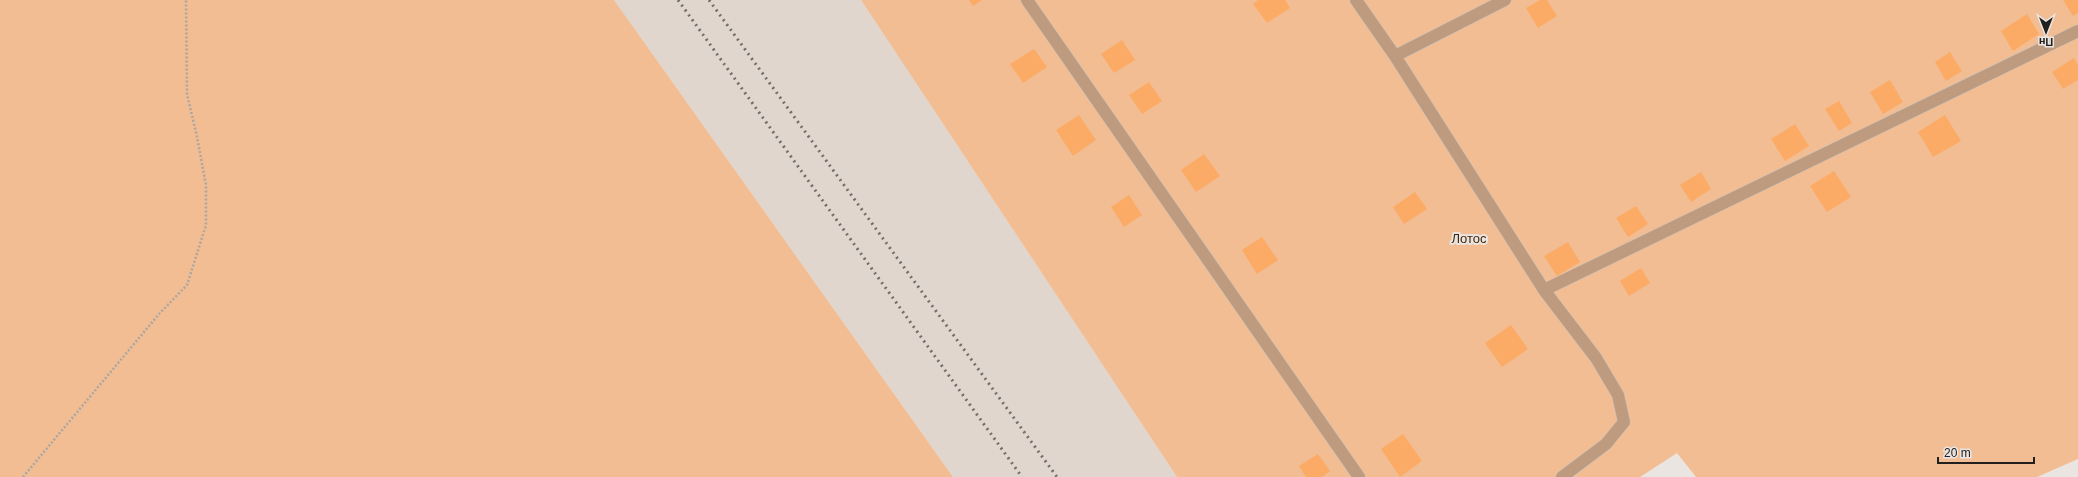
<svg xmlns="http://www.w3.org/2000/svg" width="2078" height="477" viewBox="0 0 2078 477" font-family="Helvetica,sans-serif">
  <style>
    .built { fill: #e1d6cd }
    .green { fill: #f2bd92 }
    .building { fill: #fcab66 }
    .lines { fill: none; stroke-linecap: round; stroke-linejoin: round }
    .minor-casing { stroke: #c6c2be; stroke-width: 13 }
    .path { stroke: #aba7a3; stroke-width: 2.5; stroke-dasharray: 2 2; stroke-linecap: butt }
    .minor { stroke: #be9b7f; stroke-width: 12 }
    .rail { stroke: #736f6d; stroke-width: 3; stroke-dasharray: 2 4; stroke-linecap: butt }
    .labels { text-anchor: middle; stroke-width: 4; stroke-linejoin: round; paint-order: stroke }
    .park-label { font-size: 13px; fill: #462608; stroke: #eae5e1 }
  </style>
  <rect width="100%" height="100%" fill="#eae5e1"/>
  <path class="built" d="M614,0H861L1177,477H953Z"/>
  <path class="green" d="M0,0H614L953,477H0Z
    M861,0H2078V459L2037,477H1696L1677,453L1640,477H1177Z"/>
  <path class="building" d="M969,0H982L973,6Z
    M1258,0H1285L1290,8L1267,23L1253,4Z
    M1540,0H1547L1557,16L1538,28L1526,8Z
    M2063,0H2078V13L2073,16Z
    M2027,14L2039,34L2013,51L2001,31Z
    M1122,40L1135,60L1114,73L1101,54Z
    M1034,49L1047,67L1023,83L1010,64Z
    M1950,52L1962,71L1946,81L1935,62Z
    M2074,58L2078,65V80L2063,89L2052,72Z
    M1890,80L1903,102L1883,114L1870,92Z
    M1149,82L1162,101L1142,114L1129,95Z
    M1839,101L1852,123L1839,131L1825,109Z
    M1079,115L1096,140L1073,156L1056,130Z
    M1945,115L1961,141L1933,157L1918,132Z
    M1795,124L1809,146L1785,161L1771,139Z
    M1204,154L1220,176L1196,192L1181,170Z
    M1834,171L1851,197L1827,212L1810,186Z
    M1701,172L1711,189L1691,202L1680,185Z
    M1415,192L1427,209L1404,224L1393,207Z
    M1129,195L1142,215L1124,227L1111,207Z
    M1636,206L1648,224L1628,237L1616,218Z
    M1262,237L1278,260L1257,274L1242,250Z
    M1568,242L1580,262L1557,276L1544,256Z
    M1641,268L1650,283L1629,296L1620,281Z
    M1511,325L1528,349L1502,367L1485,343Z
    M1403,434L1422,461L1400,477L1381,449Z
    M1318,454L1330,471L1322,477H1306L1299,466Z"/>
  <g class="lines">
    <g class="minor-casing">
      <path id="minor" d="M1027,0L1359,477
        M1356,0L1395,56L1544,290L1596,358L1618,395L1624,422L1606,444L1562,477
        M1395,56L1505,0
        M1544,290L2078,31"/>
    </g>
    <path class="path" d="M23,477L159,314L187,285L206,225V185L197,137L187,94L186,0"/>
    <use href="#minor" class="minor"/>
    <path class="rail" d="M678,0L1022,477
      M709,0L1057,477"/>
  </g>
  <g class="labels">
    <g class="park-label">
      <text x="1469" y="243">Лотос</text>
    </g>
  </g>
  <g transform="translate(2046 32) rotate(180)" stroke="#eae5e1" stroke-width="3" paint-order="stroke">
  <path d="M0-3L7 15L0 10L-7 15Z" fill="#22201f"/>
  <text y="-6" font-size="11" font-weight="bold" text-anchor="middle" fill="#22201f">Пн</text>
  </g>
  <path d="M1938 457v6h96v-6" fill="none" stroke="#22201f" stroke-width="2"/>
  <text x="1944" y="457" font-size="12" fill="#22201f" stroke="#eae5e1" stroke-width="3" paint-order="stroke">20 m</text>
</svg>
